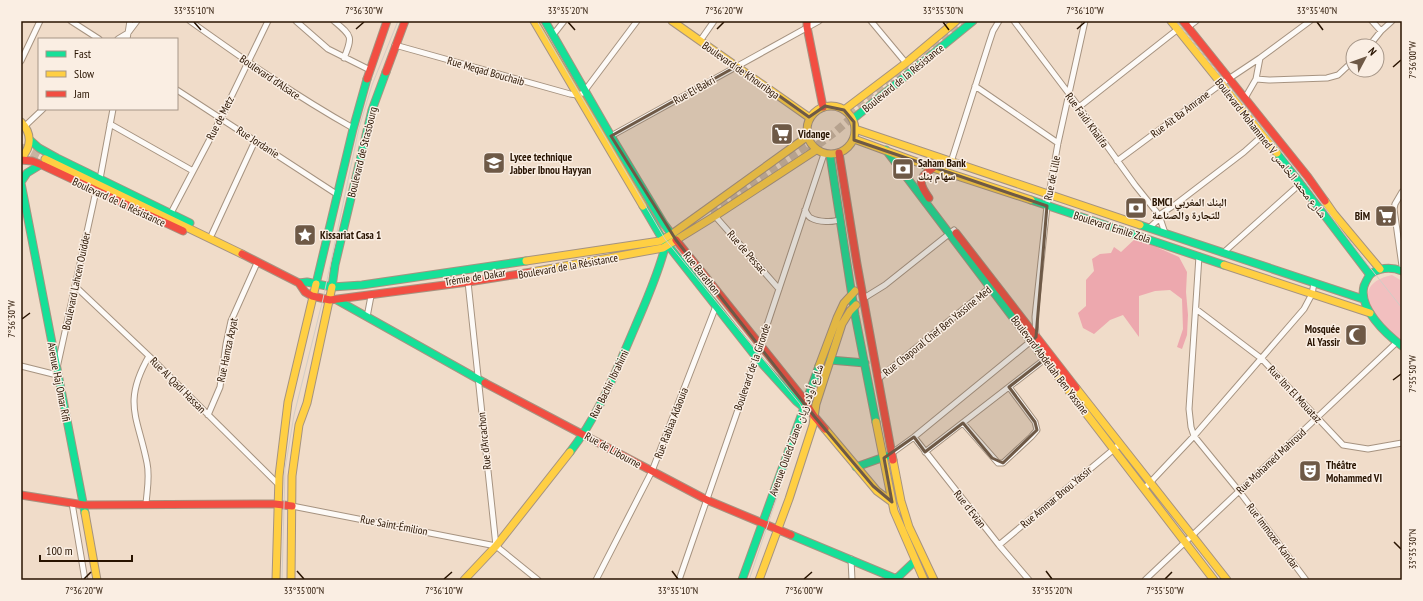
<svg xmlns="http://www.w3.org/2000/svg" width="1423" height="601" viewBox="0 0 1423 601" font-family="'PT Sans Narrow','Noto Naskh Arabic',sans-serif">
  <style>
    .green { fill: #f2bfbf }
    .forest { fill: #eda8ae }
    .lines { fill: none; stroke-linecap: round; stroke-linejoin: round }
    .primary-tunnel { stroke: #c8b4a1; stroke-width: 8; stroke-dasharray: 8 4; stroke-linecap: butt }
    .street-casing { stroke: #a69380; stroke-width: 7 }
    .fast-casing { stroke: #a69380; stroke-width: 9 }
    .slow-casing { stroke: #a69380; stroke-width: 9 }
    .jam-casing { stroke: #a69380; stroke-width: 9 }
    .street { stroke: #fdfaf7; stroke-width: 5 }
    .fast { stroke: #16e098; stroke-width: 7 }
    .slow { stroke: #ffcf43; stroke-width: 7 }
    .jam { stroke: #f24e42; stroke-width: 7 }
    .tram { stroke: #d3cdc6; stroke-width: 1 }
    .marked { fill: #6e5946; fill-opacity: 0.2; stroke: #6e5946; stroke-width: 3; stroke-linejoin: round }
    .ticks { fill: none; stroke: #281300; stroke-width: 1.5 }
    .labels { text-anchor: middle; stroke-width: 3; stroke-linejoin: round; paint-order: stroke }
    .street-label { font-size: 11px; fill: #281300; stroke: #faeee3 }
    .poi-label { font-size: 11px; font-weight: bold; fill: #281300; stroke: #faeee3; text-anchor: start }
    .neatline { fill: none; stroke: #281300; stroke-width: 1.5 }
    .ticks-label { font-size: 10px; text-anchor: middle; fill: #281300 }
  </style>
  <rect width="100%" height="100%" fill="#f0dcc9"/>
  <path class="green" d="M1392,275L1402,281V340C1394,336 1387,327 1381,320C1377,315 1373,311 1370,305C1362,287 1377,278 1392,275Z"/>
  <path class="forest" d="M1136,238L1179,257L1187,272L1186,292L1188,315L1187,335L1182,349L1177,347L1183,329L1182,299L1170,290L1155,291L1139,296V337L1123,315L1110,320L1094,334L1083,328L1078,313L1086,306V280L1094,271L1092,259L1100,254L1111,253L1114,247L1121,252Z"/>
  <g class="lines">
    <path class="primary-tunnel" d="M849,115L963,21
      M21,147L45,159
      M808,152L834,133L857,113
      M710,211L811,143"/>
    <g class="street-casing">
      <path id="street" d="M71,21L99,39
        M190,21C243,59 296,96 353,128
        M296,21L328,49L370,70
        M334,21C352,36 353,36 344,58
        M871,21L906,63
        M1014,21L1079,107L1135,185L1159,215L1165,233
        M1372,21L1381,31
        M1188,27L1196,21
        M553,35L564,21
        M118,39L128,33L137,21
        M127,39L130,21
        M700,41L714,21
        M395,45L570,94L577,95L583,93L637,21
        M1369,46L1381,31L1392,21
        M1260,58L1310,21
        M21,61L40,21
        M1256,79L1269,80L1327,78L1338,75L1353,61
        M975,86L1058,143
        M177,90L338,195
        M1079,107L1178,29
        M110,124L193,171
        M25,126L43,109
        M611,136L819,21
        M1117,161L1221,84L1260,58L1256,79L1245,98
        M951,162L989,43L993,31L999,21
        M100,179L113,109
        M1402,192L1395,204L1394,209L1402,266
        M805,210C807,213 808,217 811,218C818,222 834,223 840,219
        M171,213L221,118L268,21
        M1159,215L1176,204L1244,152L1263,135
        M715,216L779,289
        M1149,228L1160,218
        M212,234L255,141
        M1223,253L1300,184
        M1199,256L1189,409L1191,427L1194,436L1239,491L1306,580
        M468,282L496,546L538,580
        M75,286L149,356L279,485
        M864,298L885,285L954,230
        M1196,309L1262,359L1343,445L1368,449L1402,443
        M367,317L371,296
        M21,366L57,375
        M57,368L96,191
        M878,379L993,285
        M208,415L220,387L226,344L231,321L257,263
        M963,423L998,463H1003L1031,437L1037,430L1035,422L1009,387
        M914,437L999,545L1029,580
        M925,452L1045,359
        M892,453L914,437L1036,337L1035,317L1047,206L1058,143L1085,21
        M1144,489L1194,436L1304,309L1312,294L1314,283
        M72,503L85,580
        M146,504C147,490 150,477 147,463C138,417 122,403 149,356
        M292,506L496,546
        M999,545L1120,444
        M851,559L852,580
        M596,580L652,471L716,306
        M679,580L760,346L824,154
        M1145,580L1397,342"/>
    </g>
    <g class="fast-casing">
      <path id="fast" d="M545,21L611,136L664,224L676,240
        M853,119L973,21
        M30,140L39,148L57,158L190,223
        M886,150L1039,352
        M1277,153L1370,275
        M830,155L855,315L876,422
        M21,182L27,173L40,165
        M21,183L85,513
        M1031,200L1224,265
        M643,206L660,235L756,357L796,401L808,411
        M1140,225L1363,299
        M1402,271C1392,267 1382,267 1372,273C1368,276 1366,281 1364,286C1358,308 1386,334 1402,346
        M299,283L307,282L332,287L362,285L526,261
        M316,284L353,129L367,79
        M332,287L335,265L372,110L386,72
        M337,300L485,383
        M830,360L865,363
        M570,452C599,415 616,371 635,327C646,301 658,275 665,247
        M856,467L887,456
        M791,535L899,580
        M896,579L915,561
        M742,580L819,366"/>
    </g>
    <g class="slow-casing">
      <path id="slow" d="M534,21L643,206
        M672,21L810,118
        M1171,21L1277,153
        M807 130a24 24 0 1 1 48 0a24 24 0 1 1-48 0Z
        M844,110L906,63L956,21
        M21,122C32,133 32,147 21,158
        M855,129L1140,225
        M854,139L933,168L1031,200
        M45,159L242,254
        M1325,201L1334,214L1380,269
        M526,261L660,241L672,234L808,136
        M1224,265L1370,313
        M532,272L663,248L715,216L816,150
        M1039,352L1214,580
        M819,366L837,318L844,303L855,291
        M1076,388L1227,580
        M876,422L894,511L924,580
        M825,429L877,491L892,502
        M893,460L901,501L909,527L934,580
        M85,513L97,580
        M276,580L279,476L288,402L316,284
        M291,580L292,476L299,425L307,403L332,287
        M464,580L496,546L570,452
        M759,580L789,499L813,425L816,404L842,324L850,311L856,305"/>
    </g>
    <g class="jam-casing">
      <path id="jam" d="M807,21V27L823,107
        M1183,21L1308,177L1325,201
        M386,72L405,21
        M367,79L387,21
        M839,153L857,264L893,460
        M21,160L32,161L42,165L183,231
        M929,198C919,184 917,178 933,168
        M956,233L1076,388
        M676,240L802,397L814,416L825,429
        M242,254L299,283L305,292L312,296L330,300L468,282L532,272
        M485,383L707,500L791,535
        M21,495L84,505L275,504L292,506"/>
    </g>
    <use href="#street" class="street"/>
    <use href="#fast" class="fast"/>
    <use href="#slow" class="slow"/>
    <use href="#jam" class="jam"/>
    <path class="tram" d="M537,21L665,239L800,404L804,413L803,421L749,580
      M1176,21L1304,180L1364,260L1402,308
      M282,580L285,469L294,415L323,299L359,128L372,85L398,21"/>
  </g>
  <path class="marked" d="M737,66L809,117L825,106L844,110L854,122V140L1047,206L1036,337L1032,341L1045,359L1009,387L1035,422L1037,430L1003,463L992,458L963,423L925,452L914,437L884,458L892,502L873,486L814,416L676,240L611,136Z"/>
  <path class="ticks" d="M194,22L201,30M568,22L575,30M943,22L949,30M1317,22L1323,30M356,29L364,22M717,29L724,22M1077,29L1085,22M1393,67L1401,60M22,319L30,313M1393,380L1401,374M1394,542L1401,549M297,571L304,579M672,571L678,579M1046,571L1052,579M84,579L91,572M444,579L452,572M804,579L812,572M1165,579L1172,572"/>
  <defs>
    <g id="supermarket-square" transform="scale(1.15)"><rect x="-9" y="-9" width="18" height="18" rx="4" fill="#6e5946" stroke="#faeee3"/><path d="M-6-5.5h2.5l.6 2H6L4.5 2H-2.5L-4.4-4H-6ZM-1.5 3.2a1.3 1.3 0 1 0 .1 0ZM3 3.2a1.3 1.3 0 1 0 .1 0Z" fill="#fff"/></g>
    <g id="university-square" transform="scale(1.15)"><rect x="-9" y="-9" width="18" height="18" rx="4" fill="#6e5946" stroke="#faeee3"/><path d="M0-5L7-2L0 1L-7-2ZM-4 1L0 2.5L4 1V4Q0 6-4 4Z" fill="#fff"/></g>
    <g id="bank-square" transform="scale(1.15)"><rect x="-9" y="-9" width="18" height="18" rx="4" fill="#6e5946" stroke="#faeee3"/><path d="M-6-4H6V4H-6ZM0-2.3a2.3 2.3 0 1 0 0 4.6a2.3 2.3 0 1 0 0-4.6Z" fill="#fff"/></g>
    <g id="sight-square" transform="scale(1.15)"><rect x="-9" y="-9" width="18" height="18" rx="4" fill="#6e5946" stroke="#faeee3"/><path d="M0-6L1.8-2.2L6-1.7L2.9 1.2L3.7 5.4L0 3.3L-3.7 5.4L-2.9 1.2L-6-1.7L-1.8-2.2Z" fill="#fff"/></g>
    <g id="mosque-square" transform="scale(1.15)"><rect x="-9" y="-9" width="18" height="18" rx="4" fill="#6e5946" stroke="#faeee3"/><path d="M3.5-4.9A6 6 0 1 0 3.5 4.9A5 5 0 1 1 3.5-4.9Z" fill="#fff"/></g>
    <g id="theatre-square" transform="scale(1.15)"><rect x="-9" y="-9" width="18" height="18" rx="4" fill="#6e5946" stroke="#faeee3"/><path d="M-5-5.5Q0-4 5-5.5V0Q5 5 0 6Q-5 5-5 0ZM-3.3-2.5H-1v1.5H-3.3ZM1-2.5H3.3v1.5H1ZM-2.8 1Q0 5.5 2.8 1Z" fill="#fff"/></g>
  </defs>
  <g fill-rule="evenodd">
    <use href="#supermarket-square" x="782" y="134"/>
    <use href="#university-square" x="494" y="163"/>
    <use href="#bank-square" x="903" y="169"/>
    <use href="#bank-square" x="1136" y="208"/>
    <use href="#supermarket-square" x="1386" y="216"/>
    <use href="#sight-square" x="305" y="235"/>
    <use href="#mosque-square" x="1356" y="335"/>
    <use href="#theatre-square" x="1310" y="471"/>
  </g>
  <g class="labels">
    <g class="street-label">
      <text transform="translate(741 70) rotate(35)" y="4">Boulevard de Khouribga</text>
      <text transform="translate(486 71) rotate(16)" y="4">Rue Meqad Bouchaib</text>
      <text transform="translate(270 77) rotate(34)" y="4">Boulevard d'Alsace</text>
      <text transform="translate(903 78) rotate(-39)" y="4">Boulevard de la Résistance</text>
      <text transform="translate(694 90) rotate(-29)" y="4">Rue El Bakri</text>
      <text transform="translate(1180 114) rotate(-37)" y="4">Rue Aït Ba Amrane</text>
      <text transform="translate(220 118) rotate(-63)" y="4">Rue de Metz</text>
      <text transform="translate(1087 120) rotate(54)" y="4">Rue Faidi Khalifa</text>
      <text transform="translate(258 142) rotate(33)" y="4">Rue Jordanie</text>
      <text transform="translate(1271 148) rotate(52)" y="4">Boulevard Mohammed V شارع محمد الخامس</text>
      <text transform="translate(362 152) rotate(-76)" y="4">Boulevard de Strasbourg</text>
      <text transform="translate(1052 178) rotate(-79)" y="4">Rue de Lille</text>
      <text transform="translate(119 202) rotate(25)" y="4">Boulevard de la Résistance</text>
      <text transform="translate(1112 227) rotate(18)" y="4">Boulevard Emile Zola</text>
      <text transform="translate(747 252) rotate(49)" y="4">Rue de Pessac</text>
      <text transform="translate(568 266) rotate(-10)" y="4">Boulevard de la Résistance</text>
      <text transform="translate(702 273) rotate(51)" y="4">Rue Barathon</text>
      <text transform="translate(475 277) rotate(-9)" y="4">Trémie de Dakar</text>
      <text transform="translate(76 281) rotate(-78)" y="4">Boulevard Lahcen Ouidder</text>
      <text transform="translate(937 331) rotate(-39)" y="4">Rue Chaporal Chef Ben Yassine Med</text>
      <text transform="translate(227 350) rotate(-78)" y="4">Rue Hamza Azyat</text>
      <text transform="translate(1050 365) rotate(53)" y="4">Boulevard Abdellah Ben Yassine</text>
      <text transform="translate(752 367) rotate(-71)" y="4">Boulevard de la Gironde</text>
      <text transform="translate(59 382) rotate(79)" y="4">Avenue Haj Omar Rifi</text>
      <text transform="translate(609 384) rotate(-64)" y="4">Rue Bachir Ibrahimi</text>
      <text transform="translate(178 385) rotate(45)" y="4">Rue Al Qadi Hassan</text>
      <text transform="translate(1295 394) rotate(47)" y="4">Rue Ibn El Mouataz</text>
      <text transform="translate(671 423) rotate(-69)" y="4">Rue Rabiaa Adaouia</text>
      <text transform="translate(796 430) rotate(-70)" y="4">Avenue Ouled Ziane شارع أولاد زيان</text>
      <text transform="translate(484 441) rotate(-96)" y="4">Rue d'Arcachon</text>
      <text transform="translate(613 450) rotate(29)" y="4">Rue de Libourne</text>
      <text transform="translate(1271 461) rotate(-43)" y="4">Rue Mohamed Mahroud</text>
      <text transform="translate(1056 497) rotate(-40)" y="4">Rue Ammar Bnou Yassir</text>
      <text transform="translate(970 509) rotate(52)" y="4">Rue d'Evian</text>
      <text transform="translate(394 525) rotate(11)" y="4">Rue Saint-Émilion</text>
      <text transform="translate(1273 536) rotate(53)" y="4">Rue Immozer Kandar</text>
    </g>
    <g class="poi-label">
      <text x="798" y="138">Vidange</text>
      <text x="510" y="161">Lycee technique<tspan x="510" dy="13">Jabber Ibnou Hayyan</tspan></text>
      <text x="918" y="167">Saham Bank<tspan x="918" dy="13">سهام بنك</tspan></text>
      <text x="1152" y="206">BMCI البنك المغربي<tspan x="1152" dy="13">للتجارة والصناعة</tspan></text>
      <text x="1370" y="220" text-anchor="end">BİM</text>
      <text x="320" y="239">Kissariat Casa 1</text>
      <text x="1340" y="333" text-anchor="end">Mosquée<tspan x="1340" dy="13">Al Yassir</tspan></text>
      <text x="1326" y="469">Théâtre<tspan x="1326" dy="13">Mohammed VI</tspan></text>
    </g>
  </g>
  <rect width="1423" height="601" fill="none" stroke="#faeee3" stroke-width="44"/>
  <rect x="38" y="38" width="140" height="72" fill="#faeee3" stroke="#a69688"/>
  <rect x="46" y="51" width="20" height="6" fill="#16e098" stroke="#a69688"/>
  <text x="74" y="58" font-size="12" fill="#281300">Fast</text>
  <rect x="46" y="71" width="20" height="6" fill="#ffcf43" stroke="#a69688"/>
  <text x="74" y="78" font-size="12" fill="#281300">Slow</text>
  <rect x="46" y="91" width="20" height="6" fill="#f24e42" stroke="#a69688"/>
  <text x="74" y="98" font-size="12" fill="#281300">Jam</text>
  <g transform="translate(1365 58) rotate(49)"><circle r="19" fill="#faeee3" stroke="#a69688"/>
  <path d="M0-3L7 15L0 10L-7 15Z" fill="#6e5946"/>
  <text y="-6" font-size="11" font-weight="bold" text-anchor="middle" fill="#281300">N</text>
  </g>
  <path d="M40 555v6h92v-6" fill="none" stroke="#281300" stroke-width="2"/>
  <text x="46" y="555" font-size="12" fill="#281300" stroke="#faeee3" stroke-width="3" paint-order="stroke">100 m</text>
  <rect x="22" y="22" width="1379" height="557" class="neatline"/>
  <g class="ticks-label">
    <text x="194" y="14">33°35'10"N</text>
    <text x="364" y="14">7°36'30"W</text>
    <text x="568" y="14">33°35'20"N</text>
    <text x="724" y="14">7°36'20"W</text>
    <text x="943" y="14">33°35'30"N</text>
    <text x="1085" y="14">7°36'10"W</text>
    <text x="1317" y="14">33°35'40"N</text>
    <text transform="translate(1412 60) rotate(-90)" y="4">7°36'00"W</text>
    <text transform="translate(11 319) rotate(-90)" y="4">7°36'30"W</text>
    <text transform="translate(1412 374) rotate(-90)" y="4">7°35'50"W</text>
    <text transform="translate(1412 549) rotate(-90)" y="4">33°35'30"N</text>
    <text x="84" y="594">7°36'20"W</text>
    <text x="304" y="594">33°35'00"N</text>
    <text x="444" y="594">7°36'10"W</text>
    <text x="678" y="594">33°35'10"N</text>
    <text x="804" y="594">7°36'00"W</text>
    <text x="1052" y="594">33°35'20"N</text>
    <text x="1165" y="594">7°35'50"W</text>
  </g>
</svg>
